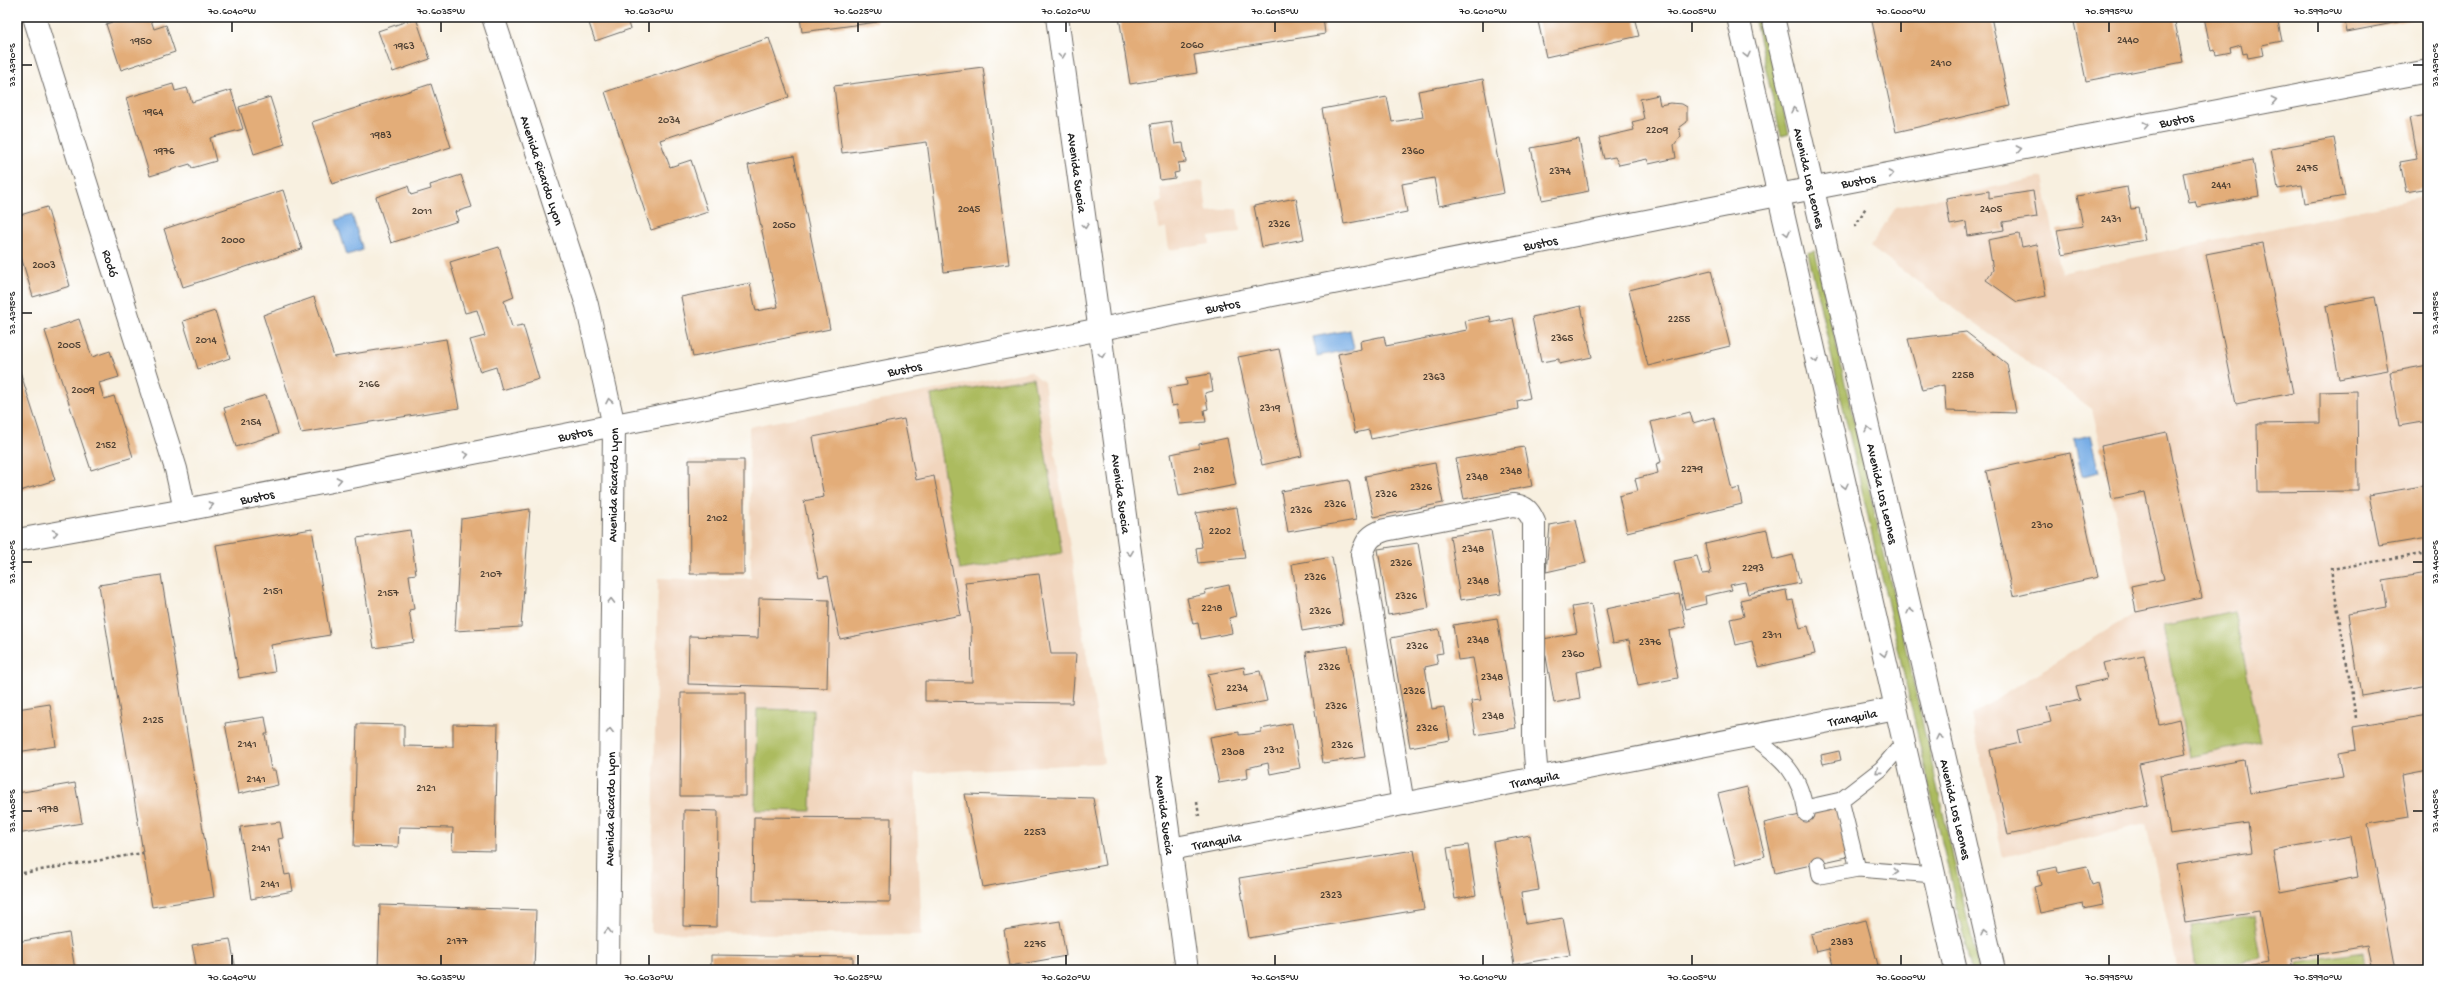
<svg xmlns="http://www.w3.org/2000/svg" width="2445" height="987" viewBox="0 0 2445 987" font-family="'Gochi Hand',sans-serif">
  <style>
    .built { fill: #f1d5bd }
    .green { fill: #acbb5e; stroke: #646c3d }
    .water { fill: #78ade5; stroke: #4a6480 }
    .building { fill: #e3ad79; fill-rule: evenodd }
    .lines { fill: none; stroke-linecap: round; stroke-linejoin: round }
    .service-casing { stroke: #696661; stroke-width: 17 }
    .minor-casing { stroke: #696661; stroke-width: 24 }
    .tertiary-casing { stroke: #696661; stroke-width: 24 }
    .primary-casing { stroke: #696661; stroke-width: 24 }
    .path { stroke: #696661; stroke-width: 2.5; stroke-dasharray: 3 3; stroke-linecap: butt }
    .service { stroke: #fff; stroke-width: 15 }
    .minor { stroke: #fff; stroke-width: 22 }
    .tertiary { stroke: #fff; stroke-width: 22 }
    .primary { stroke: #fff; stroke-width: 22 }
    .oneway { stroke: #999 }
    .ticks { fill: none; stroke: #1c1c1c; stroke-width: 1.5 }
    .labels { text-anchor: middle; stroke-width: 4; stroke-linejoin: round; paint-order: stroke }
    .number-label { font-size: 11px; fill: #4e4033 }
    .street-label { font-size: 13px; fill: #1c1c1c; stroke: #fff }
    .neatline { fill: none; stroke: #1c1c1c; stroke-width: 1.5 }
    .ticks-label { font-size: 10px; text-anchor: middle; fill: #1c1c1c }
  </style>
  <rect width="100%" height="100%" fill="#fff"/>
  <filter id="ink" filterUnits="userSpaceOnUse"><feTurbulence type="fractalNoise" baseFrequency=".025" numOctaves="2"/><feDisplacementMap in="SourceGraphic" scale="8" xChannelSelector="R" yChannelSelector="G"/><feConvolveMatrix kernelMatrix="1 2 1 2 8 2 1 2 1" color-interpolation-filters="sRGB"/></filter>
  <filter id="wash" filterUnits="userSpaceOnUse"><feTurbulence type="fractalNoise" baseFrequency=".012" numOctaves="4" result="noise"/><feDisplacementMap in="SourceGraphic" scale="16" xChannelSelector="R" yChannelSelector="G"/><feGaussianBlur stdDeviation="0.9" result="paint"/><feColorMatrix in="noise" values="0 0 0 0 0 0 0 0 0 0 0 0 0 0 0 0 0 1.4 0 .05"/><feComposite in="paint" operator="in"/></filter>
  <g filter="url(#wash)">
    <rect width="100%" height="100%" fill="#f8f0e0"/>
    <path class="built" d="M2043,177L2061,273L2428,196V970H2178L2146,824L2003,857L1971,715L2136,612L2101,446L2092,409L1870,247L1896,207Z
      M1203,181L1207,212L1237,208L1240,232L1209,237L1210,244L1169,250L1166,228L1159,229L1156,203L1162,202L1160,188Z
      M1030,371L1044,382L1104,763L915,773L922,935L651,933L658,578L706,580L751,578L749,427Z"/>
    <path class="green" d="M1754,17H1762L1789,134L1781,136Z
      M1815,251L1979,970H1971L1808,253Z
      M1033,378L1062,553L960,570L931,395Z
      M2234,611L2261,742L2189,757L2163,626Z
      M757,709L813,710L811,811L755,810Z
      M2255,916L2262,958L2196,969L2190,926Z
      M2363,952L2366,970H2299L2298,962Z"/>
    <path class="water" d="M352,215L363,250L347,255L336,220Z
      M1350,330L1354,349L1317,356L1313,337Z
      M2091,435L2100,472L2082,476L2074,439Z"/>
    <g id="blocks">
      <path class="building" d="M127,17H150L154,29L166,25L175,52L121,70L106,24Z
        M587,17H626L630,29L595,41Z
        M800,17H876L877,22L802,32Z
        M1119,17H1323L1325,34L1194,55L1197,73L1130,84Z
        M1537,17H1634L1639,36L1546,57Z
        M1871,17H1991L2010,106L1896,132Z
        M2073,17H2174L2183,62L2086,81Z
        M2204,17H2277L2282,41L2262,45L2264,55L2248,58L2247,53L2243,54L2241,45L2230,48L2231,52L2216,55L2215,50L2211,51Z
        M2344,17H2419V18L2347,32Z
        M416,18L430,59L393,72L378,31Z
        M769,38L789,97L660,140L670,167L691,160L708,212L651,230L605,92Z
        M983,67L1009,264L944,272L927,142L842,153L834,86Z
        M1483,79L1504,193L1439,206L1434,178L1402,184L1407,212L1344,224L1322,109L1387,97L1392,122L1423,117L1418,91Z
        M173,84L175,91L187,88L192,102L231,90L243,129L210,138L216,161L192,168L190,164L150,176L126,98Z
        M431,84L451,147L332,184L312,122Z
        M1658,95L1660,105L1670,103L1682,104L1687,107V122L1679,128L1681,136L1674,145L1676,158L1649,164L1647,159L1619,165L1615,157L1604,159L1599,138L1634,130L1632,122L1644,119L1640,99Z
        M270,97L285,144L254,154L239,107Z
        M2428,115V188L2406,192L2400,162L2417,159L2409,118Z
        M1171,121L1175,144L1183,143L1186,162L1178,163L1179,172L1174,173L1175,178L1160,180L1151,124Z
        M2334,138L2345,196L2305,203L2302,185L2278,189L2271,149Z
        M1579,139L1589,191L1542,200L1531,148Z
        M794,156L830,329L693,357L681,297L750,283L756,311L778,307L748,165Z
        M2253,160L2259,196L2197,207L2195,201L2189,202L2183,173Z
        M461,175L472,207L455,212L458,221L391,243L376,197L408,186L411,195L431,189L430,185Z
        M2127,187L2131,209L2139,208L2145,240L2062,255L2057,230L2083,226L2077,196Z
        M283,190L302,249L183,287L164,229Z
        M1989,191V198L2033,191L2037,217L2003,222L2004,230L1968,236L1966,222L1950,225L1946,198Z
        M1296,198L1304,239L1262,247L1254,206Z
        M47,207L70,286L33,297L17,243V216Z
        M2019,234L2022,247L2037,244L2046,296L2017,302L1986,280L1993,270L1988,240Z
        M2263,243L2293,393L2236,404L2206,254Z
        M499,247L514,297L504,301L512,327L523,325L539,379L502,390L496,367L480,372L470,340L485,336L477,310L465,313L450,262Z
        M1711,270L1730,346L1648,366L1629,290Z
        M314,297L334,357L446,339L459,408L301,433L263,315Z
        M2375,297L2388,370L2339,379L2326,306Z
        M1581,306L1592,357L1559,364V359L1541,362L1532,317Z
        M215,311L230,358L198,369L183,321Z
        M1490,316L1491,323L1513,318L1530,398L1517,401L1518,409L1371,439L1369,430L1355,433L1338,354L1361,349L1360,341L1384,336L1386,346L1467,330L1465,321Z
        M79,319L92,357L110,351L119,377L99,383L104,399L114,396L133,457L91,470L45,331Z
        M1966,332L2007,364L2016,413L1946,411L1944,385L1922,390L1908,339Z
        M1279,349L1302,456L1262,465L1238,357Z
        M17,362L55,480L17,492Z
        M2428,365V421L2399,426L2390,372Z
        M1210,374L1213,391L1205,393L1208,409L1204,410L1206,422L1180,424L1177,405L1172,406L1169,388L1187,385L1186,378Z
        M2357,391L2358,491L2258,492L2257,424L2320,423V392Z
        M266,395L278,434L236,447L224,408Z
        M1690,412L1693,423L1714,417L1732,490L1739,488L1742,504L1627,532L1619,496L1638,491L1635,479L1658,473L1656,464L1661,462L1651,422Z
        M904,419L916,480L934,476L961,615L840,639L828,576L819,578L804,501L824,497L813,437Z
        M2167,432L2202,598L2136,612L2131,586L2164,579L2145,492L2112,499L2101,446Z
        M1227,438L1236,485L1179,496L1171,454L1199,448V444Z
        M1524,447L1532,486L1464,499L1456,459Z
        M2070,453L2098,577L2013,596L1986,471Z
        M689,460H744V574H690Z
        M1435,463L1443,503L1374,517L1365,476Z
        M1349,480L1356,520L1288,532L1281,491Z
        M2428,485V538L2379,546L2369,495Z
        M1237,507L1245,558L1198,563L1196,548L1202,547L1196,513Z
        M530,509L521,627L455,631L461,519Z
        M1576,520L1586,563L1546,572L1550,525Z
        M312,529L330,635L271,645L275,672L239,678L216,545Z
        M410,530L416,574L409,575L414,609L409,610L414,642L374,648L357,538Z
        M1491,530L1501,594L1460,600L1450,536Z
        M1767,530L1773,560L1793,555L1800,583L1748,594L1745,582L1730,585L1732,590L1705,596L1706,604L1685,609L1674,561L1697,556L1702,574L1711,573L1705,544Z
        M1418,543L1429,608L1388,615L1378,549Z
        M1332,557L1343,624L1302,631L1292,564Z
        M2428,573V685L2361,696L2348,614L2387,607L2383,580Z
        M1039,574L1051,654H1076L1072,703L925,701V681L972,682L971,625L965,582Z
        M161,575L214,897L152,907L99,585Z
        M1229,585L1236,616L1229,618L1232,633L1201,639L1198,623L1193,624L1187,598L1206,594L1205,590Z
        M1786,590L1788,601L1793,600L1800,628L1808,626L1815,654L1759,667L1752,641L1736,645L1730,619L1744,616L1740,600Z
        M1679,594L1686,627L1669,631L1678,678L1638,686L1629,640L1613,643L1606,609Z
        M759,598L829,600L827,688L688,684L689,636L758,638Z
        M1591,604L1603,667L1576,672L1580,698L1554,703L1543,639L1577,633L1572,607Z
        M1497,618L1516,728L1476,735L1471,701L1481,700L1473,658L1458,660L1453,625Z
        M1439,629L1443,653L1436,654L1438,664L1425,667L1432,709L1444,707L1450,740L1410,747L1391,638Z
        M1348,646L1365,757L1323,763L1306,652Z
        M2144,655L2159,724L2179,719L2186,754L2139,764L2148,805L2008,835L1990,750L2020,743L2017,730L2051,722L2047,707L2080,700L2076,686L2107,679L2103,663Z
        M1244,667L1245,674L1260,671L1267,701L1216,711L1208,674Z
        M681,693H746V796H680Z
        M50,704L56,746L17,752V709Z
        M2428,715V770L2402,775L2409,817L2368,824L2395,970H2372L2367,946L2291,959L2293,970H2225L2268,962L2259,911L2185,922L2176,864L2252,852L2248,823L2170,834L2160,775L2244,760L2250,793L2343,777L2339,753L2356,750L2353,727ZM2351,836L2358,877L2280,892L2273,850Z
        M265,717L268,734H265L271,770H275L278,785L238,794L225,723Z
        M1292,723L1300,768L1270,774L1268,763L1247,768L1248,778L1219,783L1210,737L1239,732V735L1250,734L1261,732V729Z
        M357,724L404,725V746L453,747V724L498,725L495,851L452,850L453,828L399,827L398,847L354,846Z
        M1839,751L1841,760L1823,764L1821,755Z
        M75,783L82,823L17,834V793Z
        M1747,787L1765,856L1736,864L1718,794Z
        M965,794L1093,798L1105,865L983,887Z
        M1836,807L1847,857L1775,873L1764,823Z
        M684,810L718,811L717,927L683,926Z
        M754,817L891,818L890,902L753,901Z
        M280,822L283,838L278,839L285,875L290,874L293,891L251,899L240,827Z
        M1530,835L1539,890L1521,893L1526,924L1563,918L1570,955L1514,965L1493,842Z
        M1468,845L1476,895L1455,899L1447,848Z
        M1414,850L1424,909L1249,938L1239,878Z
        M2057,867L2058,873L2087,867L2092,885L2098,883L2103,905L2084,909L2083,904L2040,913L2034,887L2041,885L2038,871Z
        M380,905L536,910L534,970H378Z
        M1866,920L1878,965L1858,970H1834L1829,949L1816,952L1811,934Z
        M1060,921L1066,956L1010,966L1004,930Z
        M69,933L75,970H17V942Z
        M230,939L236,970H197L192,945Z
        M711,955L853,957V970H711Z"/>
    </g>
  </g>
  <g filter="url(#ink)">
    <use href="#blocks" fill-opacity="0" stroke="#696661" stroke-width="1"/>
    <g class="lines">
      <g class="service-casing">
        <path id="service" d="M1752,736C1783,759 1801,774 1806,814
          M1841,800L1858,869
          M1805,808L1841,800L1881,769L1904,742
          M1818,864L1820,876L1858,869L1934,875"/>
      </g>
      <g class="minor-casing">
        <g id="minor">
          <path id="s1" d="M34,17L176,469L185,510"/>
          <path id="s2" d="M17,540L185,510L1778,195L2428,71"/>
          <path d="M1403,804L1362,554C1367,540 1370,535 1385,530L1513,505C1525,506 1529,511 1534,522V742L1537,778"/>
          <path id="s3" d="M1171,849L1896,708"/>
        </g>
      </g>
      <g class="tertiary-casing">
        <g id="tertiary">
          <path id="s4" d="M493,17L587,305L614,426L608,970"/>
          <path id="s5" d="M1057,17L1187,970"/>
        </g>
      </g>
      <g class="primary-casing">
        <g id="primary">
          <path d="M1738,17L1956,970"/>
          <path id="s6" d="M1773,17L1994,970"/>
        </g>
      </g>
      <path class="path" d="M1855,227L1866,207
        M2356,718L2331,569L2428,553
        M1197,802L1199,816
        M17,874L143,853"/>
      <use href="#service" class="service"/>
      <use href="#minor" class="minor"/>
      <use href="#tertiary" class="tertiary"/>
      <use href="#primary" class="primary"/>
    </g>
    <defs><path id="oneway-chevron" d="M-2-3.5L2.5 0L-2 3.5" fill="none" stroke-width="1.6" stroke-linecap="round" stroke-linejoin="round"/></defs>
    <g class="oneway">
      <use href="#oneway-chevron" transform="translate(1747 55) rotate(77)"/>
      <use href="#oneway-chevron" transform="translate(1062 56) rotate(82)"/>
      <use href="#oneway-chevron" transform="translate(2274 100) rotate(-11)"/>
      <use href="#oneway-chevron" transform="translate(1794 110) rotate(-103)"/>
      <use href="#oneway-chevron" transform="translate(2146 125) rotate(-11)"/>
      <use href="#oneway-chevron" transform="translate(2019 149) rotate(-11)"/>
      <use href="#oneway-chevron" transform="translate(1891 174) rotate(-11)"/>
      <use href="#oneway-chevron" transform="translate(1085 226) rotate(82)"/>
      <use href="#oneway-chevron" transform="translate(1787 233) rotate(77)"/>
      <use href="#oneway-chevron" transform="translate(1102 355) rotate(82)"/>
      <use href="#oneway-chevron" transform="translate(1816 360) rotate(77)"/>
      <use href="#oneway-chevron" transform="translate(609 401) rotate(-101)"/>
      <use href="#oneway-chevron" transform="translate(1868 429) rotate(-103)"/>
      <use href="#oneway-chevron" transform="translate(466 455) rotate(-11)"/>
      <use href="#oneway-chevron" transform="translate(339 480) rotate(-11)"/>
      <use href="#oneway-chevron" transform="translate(1845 486) rotate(77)"/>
      <use href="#oneway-chevron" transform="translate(211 505) rotate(-11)"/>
      <use href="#oneway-chevron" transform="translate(55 533) rotate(-10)"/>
      <use href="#oneway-chevron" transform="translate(1130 553) rotate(82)"/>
      <use href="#oneway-chevron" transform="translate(611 601) rotate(-89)"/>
      <use href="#oneway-chevron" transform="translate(1910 611) rotate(-103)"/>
      <use href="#oneway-chevron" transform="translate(1884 654) rotate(77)"/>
      <use href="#oneway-chevron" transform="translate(610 731) rotate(-89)"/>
      <use href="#oneway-chevron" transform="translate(1939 737) rotate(-103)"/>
      <use href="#oneway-chevron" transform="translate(1878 771) rotate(139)"/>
      <use href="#oneway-chevron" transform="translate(1896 872) rotate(5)"/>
      <use href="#oneway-chevron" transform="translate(608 931) rotate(-89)"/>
      <use href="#oneway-chevron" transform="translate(1985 932) rotate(-103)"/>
    </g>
  </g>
  <path class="ticks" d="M232,22V32M441,22V32M649,22V32M858,22V32M1066,22V32M1275,22V32M1483,22V32M1692,22V32M1901,22V32M2109,22V32M2318,22V32M22,65H32M2413,65H2423M22,313H32M2413,313H2423M22,562H32M2413,562H2423M22,811H32M2413,811H2423M232,955V965M441,955V965M649,955V965M858,955V965M1066,955V965M1275,955V965M1483,955V965M1692,955V965M1901,955V965M2109,955V965M2318,955V965"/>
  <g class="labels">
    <g class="number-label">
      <text x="2128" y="43">2440</text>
      <text x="141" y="44">1950</text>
      <text x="1192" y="48">2060</text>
      <text x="404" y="49">1963</text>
      <text x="1941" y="66">2410</text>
      <text x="153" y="115">1964</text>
      <text x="669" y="123">2034</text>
      <text x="1657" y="133">2209</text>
      <text x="381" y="138">1983</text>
      <text x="164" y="154">1976</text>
      <text x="1413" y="154">2360</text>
      <text x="2307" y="171">2475</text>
      <text x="1560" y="174">2374</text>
      <text x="2221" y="188">2441</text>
      <text x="969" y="212">2045</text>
      <text x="1991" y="212">2405</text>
      <text x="422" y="214">2011</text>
      <text x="2111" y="222">2431</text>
      <text x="1279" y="227">2326</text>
      <text x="784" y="228">2050</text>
      <text x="233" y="243">2000</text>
      <text x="44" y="268">2003</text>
      <text x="1679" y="322">2255</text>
      <text x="1562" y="341">2365</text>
      <text x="206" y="343">2014</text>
      <text x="69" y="348">2005</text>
      <text x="1963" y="378">2258</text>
      <text x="1434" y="380">2363</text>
      <text x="369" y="387">2166</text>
      <text x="83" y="393">2009</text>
      <text x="1270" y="411">2319</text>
      <text x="251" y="425">2154</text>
      <text x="106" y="448">2152</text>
      <text x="1692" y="472">2279</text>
      <text x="1204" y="473">2182</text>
      <text x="1511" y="474">2348</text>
      <text x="1477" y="480">2348</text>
      <text x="1421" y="490">2326</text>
      <text x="1386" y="497">2326</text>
      <text x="1335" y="507">2326</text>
      <text x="1301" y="513">2326</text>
      <text x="717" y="521">2102</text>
      <text x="2042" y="528">2310</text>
      <text x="1220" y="534">2202</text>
      <text x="1473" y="552">2348</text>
      <text x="1401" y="566">2326</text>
      <text x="1753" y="571">2293</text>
      <text x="491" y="577">2107</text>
      <text x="1315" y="580">2326</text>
      <text x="1478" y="584">2348</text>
      <text x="273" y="594">2151</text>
      <text x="388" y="596">2157</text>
      <text x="1406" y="599">2326</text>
      <text x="1212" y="611">2218</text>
      <text x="1320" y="614">2326</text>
      <text x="1772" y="638">2311</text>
      <text x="1478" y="643">2348</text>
      <text x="1650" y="645">2376</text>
      <text x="1417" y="649">2326</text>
      <text x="1573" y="657">2360</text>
      <text x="1329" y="670">2326</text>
      <text x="1492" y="680">2348</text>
      <text x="1237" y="691">2234</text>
      <text x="1414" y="694">2326</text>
      <text x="1336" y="709">2326</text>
      <text x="1493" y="719">2348</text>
      <text x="153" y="723">2125</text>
      <text x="1427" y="731">2326</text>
      <text x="247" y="747">2141</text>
      <text x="1342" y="748">2326</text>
      <text x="1274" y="753">2312</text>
      <text x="1233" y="755">2308</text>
      <text x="256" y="782">2141</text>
      <text x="426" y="791">2121</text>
      <text x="48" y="812">1978</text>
      <text x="1035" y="835">2253</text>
      <text x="261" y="851">2141</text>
      <text x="270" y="887">2141</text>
      <text x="1331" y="898">2323</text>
      <text x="457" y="944">2177</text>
      <text x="1842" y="945">2383</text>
      <text x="1035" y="947">2275</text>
    </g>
    <g class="street-label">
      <text dy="5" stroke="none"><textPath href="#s2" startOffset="2200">Bustos</textPath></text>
      <text dy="5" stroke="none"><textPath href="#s4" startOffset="161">Avenida Ricardo Lyon</textPath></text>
      <text dy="5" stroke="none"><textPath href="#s5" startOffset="157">Avenida Suecia</textPath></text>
      <text dy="5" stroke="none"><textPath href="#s6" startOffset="165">Avenida Los Leones</textPath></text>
      <text dy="5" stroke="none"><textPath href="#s2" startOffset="1876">Bustos</textPath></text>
      <text dy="5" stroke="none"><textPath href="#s2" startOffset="1552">Bustos</textPath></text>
      <text dy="5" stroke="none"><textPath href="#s1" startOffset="258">Rodó</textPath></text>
      <text dy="5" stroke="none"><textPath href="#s2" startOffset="1228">Bustos</textPath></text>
      <text dy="5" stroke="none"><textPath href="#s2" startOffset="904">Bustos</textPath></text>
      <text dy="5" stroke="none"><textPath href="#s2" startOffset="568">Bustos</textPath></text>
      <text transform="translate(612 485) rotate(-89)" y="5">Avenida Ricardo Lyon</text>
      <text dy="5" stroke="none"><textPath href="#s5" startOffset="481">Avenida Suecia</textPath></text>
      <text dy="5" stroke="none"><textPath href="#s6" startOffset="489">Avenida Los Leones</textPath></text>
      <text dy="5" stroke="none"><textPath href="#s2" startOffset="244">Bustos</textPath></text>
      <text dy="5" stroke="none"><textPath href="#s3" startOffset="694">Tranquila</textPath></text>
      <text dy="5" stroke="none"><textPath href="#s3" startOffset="370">Tranquila</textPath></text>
      <text transform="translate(609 809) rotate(-89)" y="5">Avenida Ricardo Lyon</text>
      <text dy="5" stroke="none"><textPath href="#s6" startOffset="813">Avenida Los Leones</textPath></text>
      <text dy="5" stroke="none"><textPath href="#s5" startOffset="805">Avenida Suecia</textPath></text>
      <text dy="5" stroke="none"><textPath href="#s3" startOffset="46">Tranquila</textPath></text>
    </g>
  </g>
  <rect width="2445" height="987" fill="none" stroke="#fff" stroke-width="44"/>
  <rect x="22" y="22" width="2401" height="943" class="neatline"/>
  <g class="ticks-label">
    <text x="232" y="14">70.6040°W</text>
    <text x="441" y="14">70.6035°W</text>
    <text x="649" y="14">70.6030°W</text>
    <text x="858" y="14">70.6025°W</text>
    <text x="1066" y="14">70.6020°W</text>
    <text x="1275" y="14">70.6015°W</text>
    <text x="1483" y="14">70.6010°W</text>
    <text x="1692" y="14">70.6005°W</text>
    <text x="1901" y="14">70.6000°W</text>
    <text x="2109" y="14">70.5995°W</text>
    <text x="2318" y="14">70.5990°W</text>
    <text transform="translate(11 65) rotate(-90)" y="4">33.4390°S</text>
    <text transform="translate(2434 65) rotate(-90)" y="4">33.4390°S</text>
    <text transform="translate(11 313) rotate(-90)" y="4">33.4395°S</text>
    <text transform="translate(2434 313) rotate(-90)" y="4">33.4395°S</text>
    <text transform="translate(11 562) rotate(-90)" y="4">33.4400°S</text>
    <text transform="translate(2434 562) rotate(-90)" y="4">33.4400°S</text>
    <text transform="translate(11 811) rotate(-90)" y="4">33.4405°S</text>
    <text transform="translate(2434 811) rotate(-90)" y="4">33.4405°S</text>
    <text x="232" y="980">70.6040°W</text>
    <text x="441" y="980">70.6035°W</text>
    <text x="649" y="980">70.6030°W</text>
    <text x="858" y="980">70.6025°W</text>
    <text x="1066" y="980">70.6020°W</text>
    <text x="1275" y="980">70.6015°W</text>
    <text x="1483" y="980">70.6010°W</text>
    <text x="1692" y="980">70.6005°W</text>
    <text x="1901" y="980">70.6000°W</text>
    <text x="2109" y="980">70.5995°W</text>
    <text x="2318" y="980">70.5990°W</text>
  </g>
</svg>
